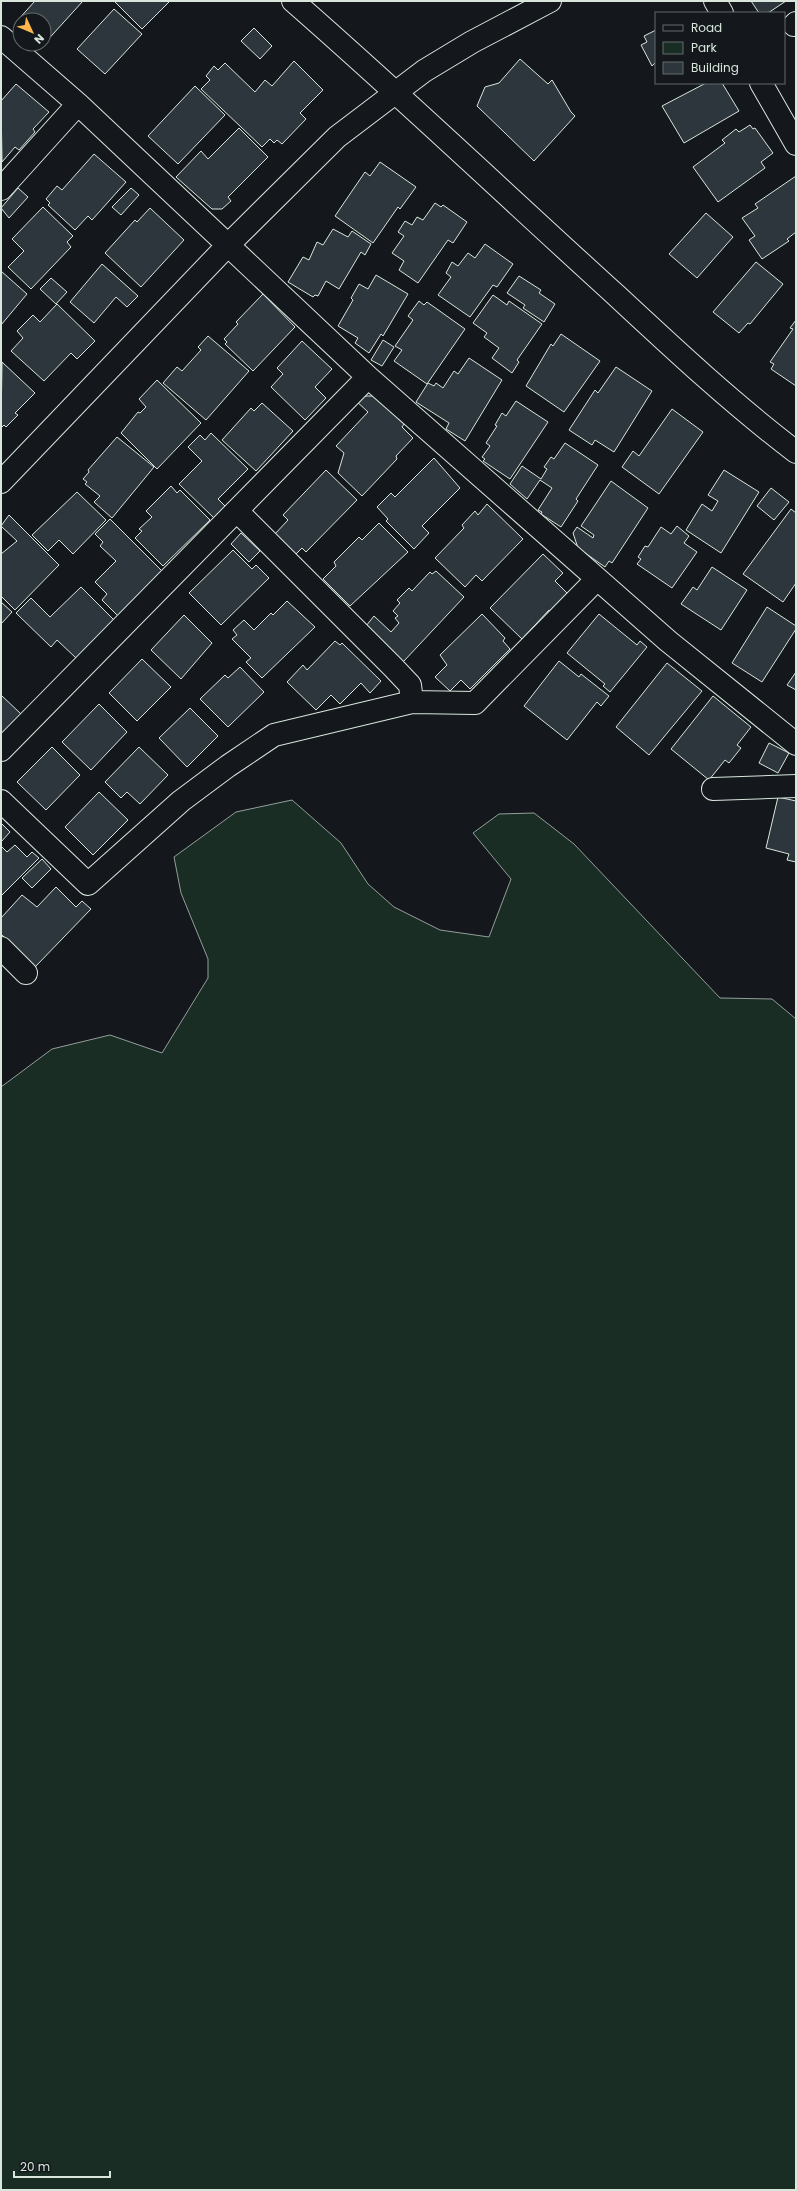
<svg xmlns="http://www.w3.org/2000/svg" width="797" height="2191" viewBox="0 0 797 2191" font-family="Poppins,sans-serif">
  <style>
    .green { fill: #1a2d24; stroke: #939e99 }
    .building { fill: #2c363c; stroke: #d8e6dc }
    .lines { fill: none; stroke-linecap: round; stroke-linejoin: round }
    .minor-casing { stroke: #d8e6dc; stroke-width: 24 }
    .minor { stroke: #14181c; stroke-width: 22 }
  </style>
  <rect width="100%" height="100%" fill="#14181c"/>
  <path class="green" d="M292,800L341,843L368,884L394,907L440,930L489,937L511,879L473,833L499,814L534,813L574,844L720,998L772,999L796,1019V2190H1V1087L52,1049L110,1035L162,1053L208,978V959L181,893L174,857L236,812Z"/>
  <path class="building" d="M35,1H83L44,44V20H20V24L17,21Z
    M114,1H170L142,29Z
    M751,1H786L768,13H759Z
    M114,9L142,34L105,74L77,49Z
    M254,28L272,46L260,59L241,41Z
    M656,30V62L652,66L641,45L647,42L644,36Z
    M520,59L548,84L552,80L571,112L575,116L534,161L477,106L485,87L499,83Z
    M294,61L323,90L300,113L306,119L282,144L277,140L274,143L270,139L262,147L201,89L210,80L206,76L214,66L218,70L225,63L255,92L265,80L272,86Z
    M706,83H722L739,111L684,143L662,106Z
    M16,84L49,112L33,129L35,132L19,150L15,147L2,162L1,101Z
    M195,86L225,115L178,164L148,136Z
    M750,125L753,129L755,128L773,153L761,162L765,168L718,202L693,167L725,143L722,140L736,129L739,132Z
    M239,128L268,157L228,197L231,201L222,209H212L176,177L201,151L208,159Z
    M94,154L126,182L92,220L88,216L75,230L48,205L50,203L46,199L57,186L62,190Z
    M380,162L416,187L400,209L398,207L373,243L335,216L365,172L370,176Z
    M796,176V232L787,239L789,241L762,259L749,240L755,236L742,218L758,208L755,204Z
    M18,188L28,197L9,218L1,208Z
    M131,188L139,195L121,215L112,207Z
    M435,203L441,207L443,205L467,222L453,243L448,240L418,283L399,270L404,261L392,253L404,236L398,232L405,221L412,225L417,217L423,220Z
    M43,207L73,236L67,242L71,247L31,289L8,267L24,251L12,239Z
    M150,208L184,240L141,287L105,253L135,220L137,222Z
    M706,213L733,237L697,278L669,254Z
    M333,229L348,237L352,231L371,244L365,255L361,252L339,289L326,281L318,296L315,295L313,297L288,282L303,257L309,260L317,242L323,245Z
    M485,244L513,264L497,287L493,285L470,317L438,295L451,277L446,273L452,262L458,266L468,253L475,258Z
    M756,262L783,284L750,324L748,323L739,333L713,312Z
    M102,264L138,296L127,307L116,297L94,323L70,302Z
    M1,271L27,294L1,325Z
    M376,275L408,294L383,336L381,334L369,353L355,343L358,338L338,326L353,300L351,298L359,284L368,289Z
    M519,276L541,290L539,293L555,304L544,322L523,308L525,305L507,293Z
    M51,278L67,292L56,304L40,289Z
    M263,294L295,327L253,371L225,344L227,342L224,339L238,324L236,322Z
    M493,295L507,305L509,301L542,324L517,360L519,362L512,373L492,358L499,348L484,337L487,333L473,323Z
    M419,301L424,305L427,302L465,329L427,384L394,361L402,350L395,346L413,320L408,316Z
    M57,304L95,341L77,359L71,353L44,381L11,351L23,338L17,331L33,315L40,322Z
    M796,320V386L771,369L774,364L770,362L793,329L790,328Z
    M561,334L600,361L564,412L526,386L551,344L553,346Z
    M208,336L249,371L206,420L163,383L177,367L182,371L201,350L198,347Z
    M383,340L394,347L382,366L371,360Z
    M302,341L332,369L315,387L326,398L305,420L271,387L283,374L277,368Z
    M469,358L502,380L465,441L446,429L449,423L416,402L428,383L434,386L436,383L443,388L454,371L458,374Z
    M2,362L35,393L15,413L18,415L6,427L4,425L1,428Z
    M616,367L652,391L614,452L595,440L592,445L569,430L595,390L598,393Z
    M157,380L201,423L157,469L121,433L138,412L140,413L146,407L139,399Z
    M360,396H374L404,424L402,427L413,438L396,456L397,459L362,496L338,473L344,453L336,446L368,412L355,400Z
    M516,401L548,422L510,479L483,461L485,459L482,457L490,446L486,443L497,426L495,425L502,413L506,416Z
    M262,403L293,431L256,471L222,440L251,408L254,411Z
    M672,409L703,432L659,494L622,467L633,451L639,456Z
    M211,433L248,469L218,499L225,506L214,518L179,484L202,461L188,447L200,435L205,440Z
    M117,437L154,467L112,518L94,502L100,496L85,484L87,482L83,479L89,472L88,470Z
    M565,443L598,465L576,499L578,501L561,527L541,514L542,512L538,510L552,488L540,480L527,499L510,484L522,466L541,479L547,469L544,467L551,457L554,459Z
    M434,458L460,488L422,526L429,533L414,549L386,521L388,519L377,507L391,493L395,497Z
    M326,470L357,500L306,552L302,548L295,555L274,535L288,520L283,515Z
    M724,470L759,492L721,553L686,530L702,504L712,511L718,501L708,495Z
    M611,481L648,508L612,563L609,561L605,567L578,548L573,533L577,527L593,538L594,535L581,526Z
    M171,486L177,493L180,490L210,520L163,566L135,538L142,531L139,529L152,517L146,511Z
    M771,488L789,502L774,520L757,506Z
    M77,492L106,520L73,554L59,540L48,551L32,535Z
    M487,504L523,539L482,581L476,575L465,587L435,558L464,528L462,525L475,511L478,515Z
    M791,509L796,513V583L783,602L743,574Z
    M9,515L59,565L15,610L1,596V554L17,541L1,526Z
    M110,519L162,571L118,616L102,600L107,594L95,582L116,561L100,546L103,542L95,534Z
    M379,523L408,552L350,606L323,579L336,566L334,562L359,537L362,540Z
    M677,526L689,536L684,543L697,552L672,588L637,564L641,559L638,557L645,546L648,547L661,527L671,534Z
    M241,533L260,551L249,562L231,544Z
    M233,550L252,569L256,565L269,578L221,625L189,593Z
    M543,554L563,573L555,581L568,594L551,612L549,610L522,639L490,608Z
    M712,567L747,590L721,630L681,604L693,587L697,590Z
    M436,571L464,597L403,662L366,626L374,616L391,632L399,623L395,618L398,616L393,611L400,603L397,600L409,588L412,591L430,572L432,574Z
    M81,587L114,620L76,658L57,640L51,647L16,613L31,598L50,617Z
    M287,601L315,627L262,678L246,662L251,658L232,639L237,635L233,630L244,620L254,630L271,613L273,615Z
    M1,602L12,612L1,624Z
    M767,607L796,626V629L762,682L732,663Z
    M482,614L505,638L503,641L510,649L470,689L461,680L450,691L435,677L447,665L440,655Z
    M599,614L637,645L640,641L647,647L610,692L603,686L605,684L567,653Z
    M184,615L212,643L181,679L151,650Z
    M335,641L340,645L342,643L381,681L370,693L361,683L340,704L331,695L316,710L287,682L303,665L307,670Z
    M142,659L171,687L137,721L109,693Z
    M559,661L579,677L581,674L609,696L601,706L597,702L567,740L524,706Z
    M667,663L702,691L649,755L616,727Z
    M240,667L264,692L228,727L200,699L225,675L228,678Z
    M796,672V690L787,685Z
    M1,695L21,714L1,734Z
    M713,696L751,727L737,745L741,748L729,763L725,760L709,780L671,749Z
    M99,704L127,732L91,770L62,742Z
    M190,708L218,736L187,767L159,738Z
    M769,743L789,753L778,773L759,763Z
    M52,747L80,775L46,810L17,782Z
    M139,747L168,775L140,804L127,792L121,798L105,782Z
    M99,792L128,820L93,855L65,827Z
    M778,797L796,801V862L787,860L789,854L766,848Z
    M2,824L10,832L1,842V825Z
    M15,845L27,857L32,852L39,858L1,896V846L7,852Z
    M42,859L51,869L32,888L22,878Z
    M56,887L76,907L82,901L91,909L35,967L1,934V918L22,895L37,907Z"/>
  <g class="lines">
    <g class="minor-casing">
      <path id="minor" d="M293,1C403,97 509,198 617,296C675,350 733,404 796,452
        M715,1L722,13
        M794,25L796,23
        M1,37L78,104L368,377L668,641L796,744
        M761,83L796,144
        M1,189L78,104
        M1,482L228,245L337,137L424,71L472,42L550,1
        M237,511L393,667L410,685L412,702
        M1,750L368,377
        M713,789L796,786
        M1,801L88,884L181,801L228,766L274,735L412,702L475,703L597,579
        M1,948L26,973"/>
    </g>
    <use href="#minor" class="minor"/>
  </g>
  <rect width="797" height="2191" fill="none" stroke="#d8e6dc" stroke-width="4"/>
  <rect x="655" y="12" width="130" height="72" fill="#14181c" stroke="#626a69"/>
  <rect x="663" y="25" width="20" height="6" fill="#14181c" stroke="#626a69"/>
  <text x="691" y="32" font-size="12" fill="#d8e6dc">Road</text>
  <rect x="663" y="42" width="20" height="12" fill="#1a2d24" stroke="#626a69"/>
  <text x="691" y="52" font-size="12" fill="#d8e6dc">Park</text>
  <rect x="663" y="62" width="20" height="12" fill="#2c363c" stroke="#626a69"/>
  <text x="691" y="72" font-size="12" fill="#d8e6dc">Building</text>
  <g transform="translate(32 32) rotate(134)"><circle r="19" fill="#14181c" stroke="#626a69"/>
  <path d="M0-3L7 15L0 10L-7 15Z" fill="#ffb74d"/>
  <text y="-6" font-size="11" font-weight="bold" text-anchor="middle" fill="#d8e6dc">N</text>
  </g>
  <path d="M14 2171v6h96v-6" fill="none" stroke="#d8e6dc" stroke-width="2"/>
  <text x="20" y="2171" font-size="12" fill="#d8e6dc" stroke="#14181c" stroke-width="3" paint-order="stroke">20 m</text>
</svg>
